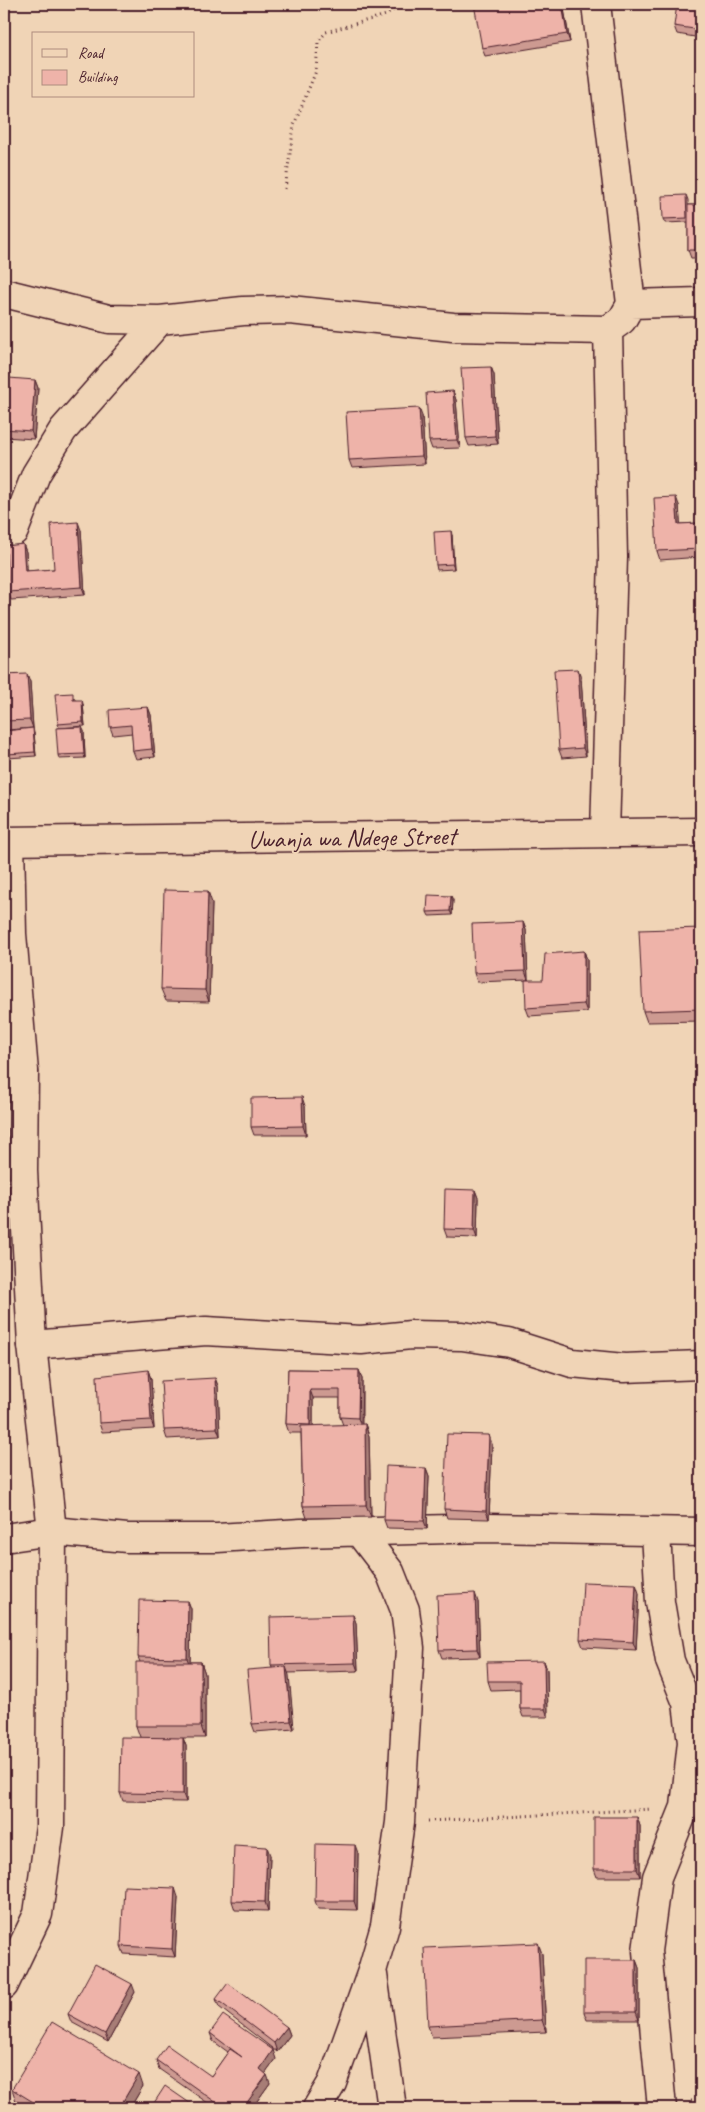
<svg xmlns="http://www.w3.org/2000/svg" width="705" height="2112" viewBox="0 0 705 2112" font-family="Caveat,sans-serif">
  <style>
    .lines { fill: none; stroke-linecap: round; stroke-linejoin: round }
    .street-casing { stroke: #4a1f2b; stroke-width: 31 }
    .secondary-casing { stroke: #4a1f2b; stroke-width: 31 }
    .path { stroke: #4a1f2b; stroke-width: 3; stroke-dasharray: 1 4; stroke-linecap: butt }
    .street { stroke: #f0d4b6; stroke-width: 28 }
    .secondary { stroke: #f0d4b6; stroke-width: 28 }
    .wall { fill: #cd9a91; stroke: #4a1f2b; fill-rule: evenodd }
    .shaded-wall { fill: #a77d76; stroke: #4a1f2b }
    .building { fill: #eeb3a9; stroke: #4a1f2b }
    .labels { text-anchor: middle; stroke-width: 4; stroke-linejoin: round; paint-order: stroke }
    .street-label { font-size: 25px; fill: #4a1f2b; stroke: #f0d4b6 }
  </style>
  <rect width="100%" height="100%" fill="#f0d4b6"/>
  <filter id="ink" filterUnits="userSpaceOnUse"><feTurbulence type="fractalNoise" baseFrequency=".02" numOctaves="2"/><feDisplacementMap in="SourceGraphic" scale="10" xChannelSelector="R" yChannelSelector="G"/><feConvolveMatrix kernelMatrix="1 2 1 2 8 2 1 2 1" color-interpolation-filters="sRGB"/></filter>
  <g filter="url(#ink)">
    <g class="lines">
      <g class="street-casing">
        <path id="street" d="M596,4L631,304L622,320L608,330L613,557L605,833
          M4,293L109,319L160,320L243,311L290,310L453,327L608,330
          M631,304L701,302
          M14,531L36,474L63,430L160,320
          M4,1072H24
          M32,1345L206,1331L361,1340L411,1335L462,1336L509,1343L572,1363L624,1368L701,1365
          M656,1533L660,1602L670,1661L687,1703L692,1742L685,1807L657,1877L647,1951L662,2108
          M4,1538L52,1531L127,1538H217L301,1533L487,1528L701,1532
          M373,1975L392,2108
          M317,2108L332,2083L372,1971L385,1926L400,1822L410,1648L405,1610L390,1572L360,1533"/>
      </g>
      <g class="secondary-casing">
        <path id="secondary" d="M4,841L701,832
          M4,1985L38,1914L50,1827L52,1531L32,1345L23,1171L24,1072L12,934L10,841"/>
      </g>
      <path class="path" d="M285,189L294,125L316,71L318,42L326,32L386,15L403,4
        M428,1821L652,1809
        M691,2101H701"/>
      <use href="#street" class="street"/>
      <use href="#secondary" class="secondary"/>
    </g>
    <path class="wall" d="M478,4H563L570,42L485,56L482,48Z
      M701,4V38L677,34L674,26Z
      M686,195L688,200V205H701V258H691L688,250V222L665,223L663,219Z
      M491,367L494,375L498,444L469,446L466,438Z
      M35,380L38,388L34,439L4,437V405H7Z
      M453,391L456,400L460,448L432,449L429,441Z
      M422,416L425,464L352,468L349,460Z
      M679,505L680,524L699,523L701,530V557L660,560L657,551Z
      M81,530L85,595L11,600L8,592L23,544L26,552L27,571L54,569Z
      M452,535L454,569L437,570L436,565Z
      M27,674L30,682L33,728L7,730L4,721Z
      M581,677L586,756L562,758L559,750Z
      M74,697L75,700L83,704L85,726L59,728L58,724Z
      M148,707L151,715L155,757L136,759L133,751L132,733L113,735L110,727Z
      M84,731L85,758L59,759L58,755Z
      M34,733L36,756L8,758L7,754Z
      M453,900L452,915L429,916L427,912Z
      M212,903L209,1002L166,1001L161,989Z
      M523,922L526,930L528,980L477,982L474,973Z
      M701,928V1021L647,1022L643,1011Z
      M584,951L587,960V1012L529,1016L526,1008L543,980Z
      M305,1106L306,1135H254L251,1127Z
      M475,1190L478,1198L477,1238L447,1237L444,1229Z
      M288,1369L359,1370L362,1379V1425L365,1424L369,1436L371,1517L307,1518L303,1506L301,1433H289L286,1424ZM313,1398H340V1417L343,1425L313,1426Z
      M148,1370L151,1379L154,1429L102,1432L99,1423Z
      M215,1378L218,1386L220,1436L167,1439L164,1430Z
      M492,1444L489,1519L447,1518L444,1509Z
      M426,1468L429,1476L427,1529L387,1528L384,1520Z
      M639,1593L636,1650L583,1647L580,1639Z
      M188,1601L191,1609L190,1662H201L205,1674V1738H183L186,1746V1802L123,1801L120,1793L140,1737L136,1726L140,1662L138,1657Z
      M478,1602L480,1657L442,1658L439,1650Z
      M353,1615L356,1623L358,1671L288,1673L294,1729L255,1732L252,1724L272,1668L271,1665Z
      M544,1661L547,1670L548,1717H523L520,1709V1689L491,1690L488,1681Z
      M637,1817L640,1826V1877H597L594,1869Z
      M358,1853L357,1910L318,1909L315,1901Z
      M270,1855L268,1911L235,1910L232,1901Z
      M178,1897L175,1957L124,1954L121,1946Z
      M538,1943L542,1954L546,2032L432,2037L428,2026Z
      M636,1960L639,1968V2020H587L584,2012Z
      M135,1992L108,2042L71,2022L68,2014Z
      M216,1999L287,2027L290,2035L277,2052L219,2007Z
      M210,2033L276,2059L265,2074L270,2083L252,2108H215L159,2069L156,2060L211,2076L228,2052L213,2041Z
      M143,2086L130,2108H28L16,2101L12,2089Z
      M154,2103L195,2108H157L155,2107Z"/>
    <path class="shaded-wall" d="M562,4H563L570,42L567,34Z
      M491,367L494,375L498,444L495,436Z
      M35,380L38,388L34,439L31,431Z
      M453,391L456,400L460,448L457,440Z
      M419,408L422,416L425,464L422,456Z
      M676,497L679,505L681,532L678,524Z
      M78,522L81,530L85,595L82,587Z
      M699,523L701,530V550V549Z
      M451,531L452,535L454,569L453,564Z
      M23,544L26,552L28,579L25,571Z
      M578,669L581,677L586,756L583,748Z
      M27,674L30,682L33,728L30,720Z
      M82,700L83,704L85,726L83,722Z
      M148,707L151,715L155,757L152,749Z
      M82,727L84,731L85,758L84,754Z
      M33,728L34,733L36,756L35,752Z
      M208,891L212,903L209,1002L205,990Z
      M451,896L453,900L452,915L450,911Z
      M523,922L526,930L528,980L525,971Z
      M584,951L587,960V1012L584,1004Z
      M302,1097L305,1106L306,1135L303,1126Z
      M475,1190L478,1198L477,1238L474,1230Z
      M148,1370L151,1379L154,1429L151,1420Z
      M359,1370L362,1379L361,1426L358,1418Z
      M215,1378L218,1386L220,1436L217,1428Z
      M310,1390L313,1398V1433L310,1425Z
      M365,1424L369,1436L371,1517L366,1505Z
      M489,1435L492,1444L489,1519L486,1511Z
      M426,1468L429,1476L427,1529L424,1521Z
      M636,1584L639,1593L636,1650L633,1642Z
      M475,1593L478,1602L480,1657L477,1649Z
      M188,1601L191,1609L190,1666L187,1658Z
      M353,1615L356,1623L358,1671L355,1663Z
      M544,1661L547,1670L548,1717L545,1709Z
      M201,1662L205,1674V1738L201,1726Z
      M286,1667L289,1675L294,1729L291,1721Z
      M183,1738L186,1746V1802L183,1794Z
      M637,1817L640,1826V1877L637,1869Z
      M355,1845L358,1853L357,1910L354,1901Z
      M267,1847L270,1855L268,1911L265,1902Z
      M175,1888L178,1897L175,1957L172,1949Z
      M538,1943L542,1954L546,2032L542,2020Z
      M636,1960L639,1968V2020L636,2012Z
      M132,1984L135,1992L108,2042L105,2034Z
      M287,2027L290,2035L277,2052L274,2043Z
      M273,2050L276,2059L263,2077L260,2069Z
      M139,2074L143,2086L130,2108H119Z
      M267,2075L270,2083L252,2108H243Z"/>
    <path class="building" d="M474,4H562L567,34L482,48Z
      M677,4H701V30L674,26Z
      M686,195L687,218L663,219L662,196Z
      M688,205H701V250H688Z
      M491,367L495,436L466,438L461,368Z
      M9,378L35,380L31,431L4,429V405H7Z
      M453,391L457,440L429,441L426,393Z
      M419,408L422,456L349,460L346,412Z
      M676,497L678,524L699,523L701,549L657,551L654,498Z
      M78,522L82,587L8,592L6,546L23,544L25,571L54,569L51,524Z
      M451,531L453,564L436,565L434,532Z
      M578,669L583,748L559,750L554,670Z
      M27,674L30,720L4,721V675Z
      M73,693V700H82L83,722L58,724L55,694Z
      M148,707L152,749L133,751L131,725L110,727L109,710Z
      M82,727L84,754L58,755L56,728Z
      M33,728L35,752L7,754L5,731Z
      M164,890L208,891L205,990L161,989Z
      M428,895L451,896L450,911L427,912Z
      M523,922L525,971L474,973L472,924Z
      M701,928V1009L643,1011L639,930Z
      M584,951V1004L526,1008L525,980H543L545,954Z
      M302,1097L303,1126L251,1127V1098Z
      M445,1189L475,1190L474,1230L444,1229Z
      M288,1369L359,1370L358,1418L340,1417V1390H310V1425L286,1424Z
      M148,1370L151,1420L99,1423L97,1376Z
      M215,1378L217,1428L164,1430L161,1381Z
      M365,1424L366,1505L303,1506L301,1426Z
      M447,1434L489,1435L486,1511L444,1509Z
      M386,1466L426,1468L424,1521L384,1520Z
      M583,1582L636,1584L633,1642L580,1639Z
      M475,1593L477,1649L439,1650L437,1595Z
      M139,1600L188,1601L187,1658L138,1657Z
      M353,1615L355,1663L271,1665L270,1617Z
      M544,1661L545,1709H520V1681H488L487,1662Z
      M136,1662H201V1726H136Z
      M286,1667L291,1721L252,1724L247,1670Z
      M121,1737L183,1738V1794L120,1793Z
      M594,1817H637V1869H594Z
      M316,1844L355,1845L354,1901H315Z
      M234,1845L267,1847L265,1902L232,1901Z
      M124,1886L175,1888L172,1949L121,1946Z
      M538,1943L542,2020L428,2026L424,1948Z
      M584,1960H636V2012H584Z
      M95,1964L132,1984L105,2034L68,2014Z
      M228,1983L287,2027L274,2043L216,1999Z
      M223,2015L273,2050L260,2069L267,2075L243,2108H224L156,2060L167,2045L211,2076L230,2049L242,2057L210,2033Z
      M52,2022L139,2074L119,2108H43L12,2089Z
      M165,2086L194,2106L192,2108H162L154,2103Z"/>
  </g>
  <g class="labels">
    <g class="street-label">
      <text transform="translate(352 837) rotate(-1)" y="9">Uwanja wa Ndege Street</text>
    </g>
  </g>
  <rect width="705" height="2112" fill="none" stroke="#f0d4b6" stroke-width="20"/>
  <rect x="10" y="10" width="685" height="2092" fill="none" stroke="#4a1f2b" stroke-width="2" filter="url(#ink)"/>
  <rect x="32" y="32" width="162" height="65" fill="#f0d4b6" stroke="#ae8c7e"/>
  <rect x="42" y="49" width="25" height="8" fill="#f0d4b6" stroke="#ae8c7e"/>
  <text x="78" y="58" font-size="15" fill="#4a1f2b">Road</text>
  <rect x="42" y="70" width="25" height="15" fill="#eeb3a9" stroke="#ae8c7e"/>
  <text x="78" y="82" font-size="15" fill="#4a1f2b">Building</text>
</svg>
